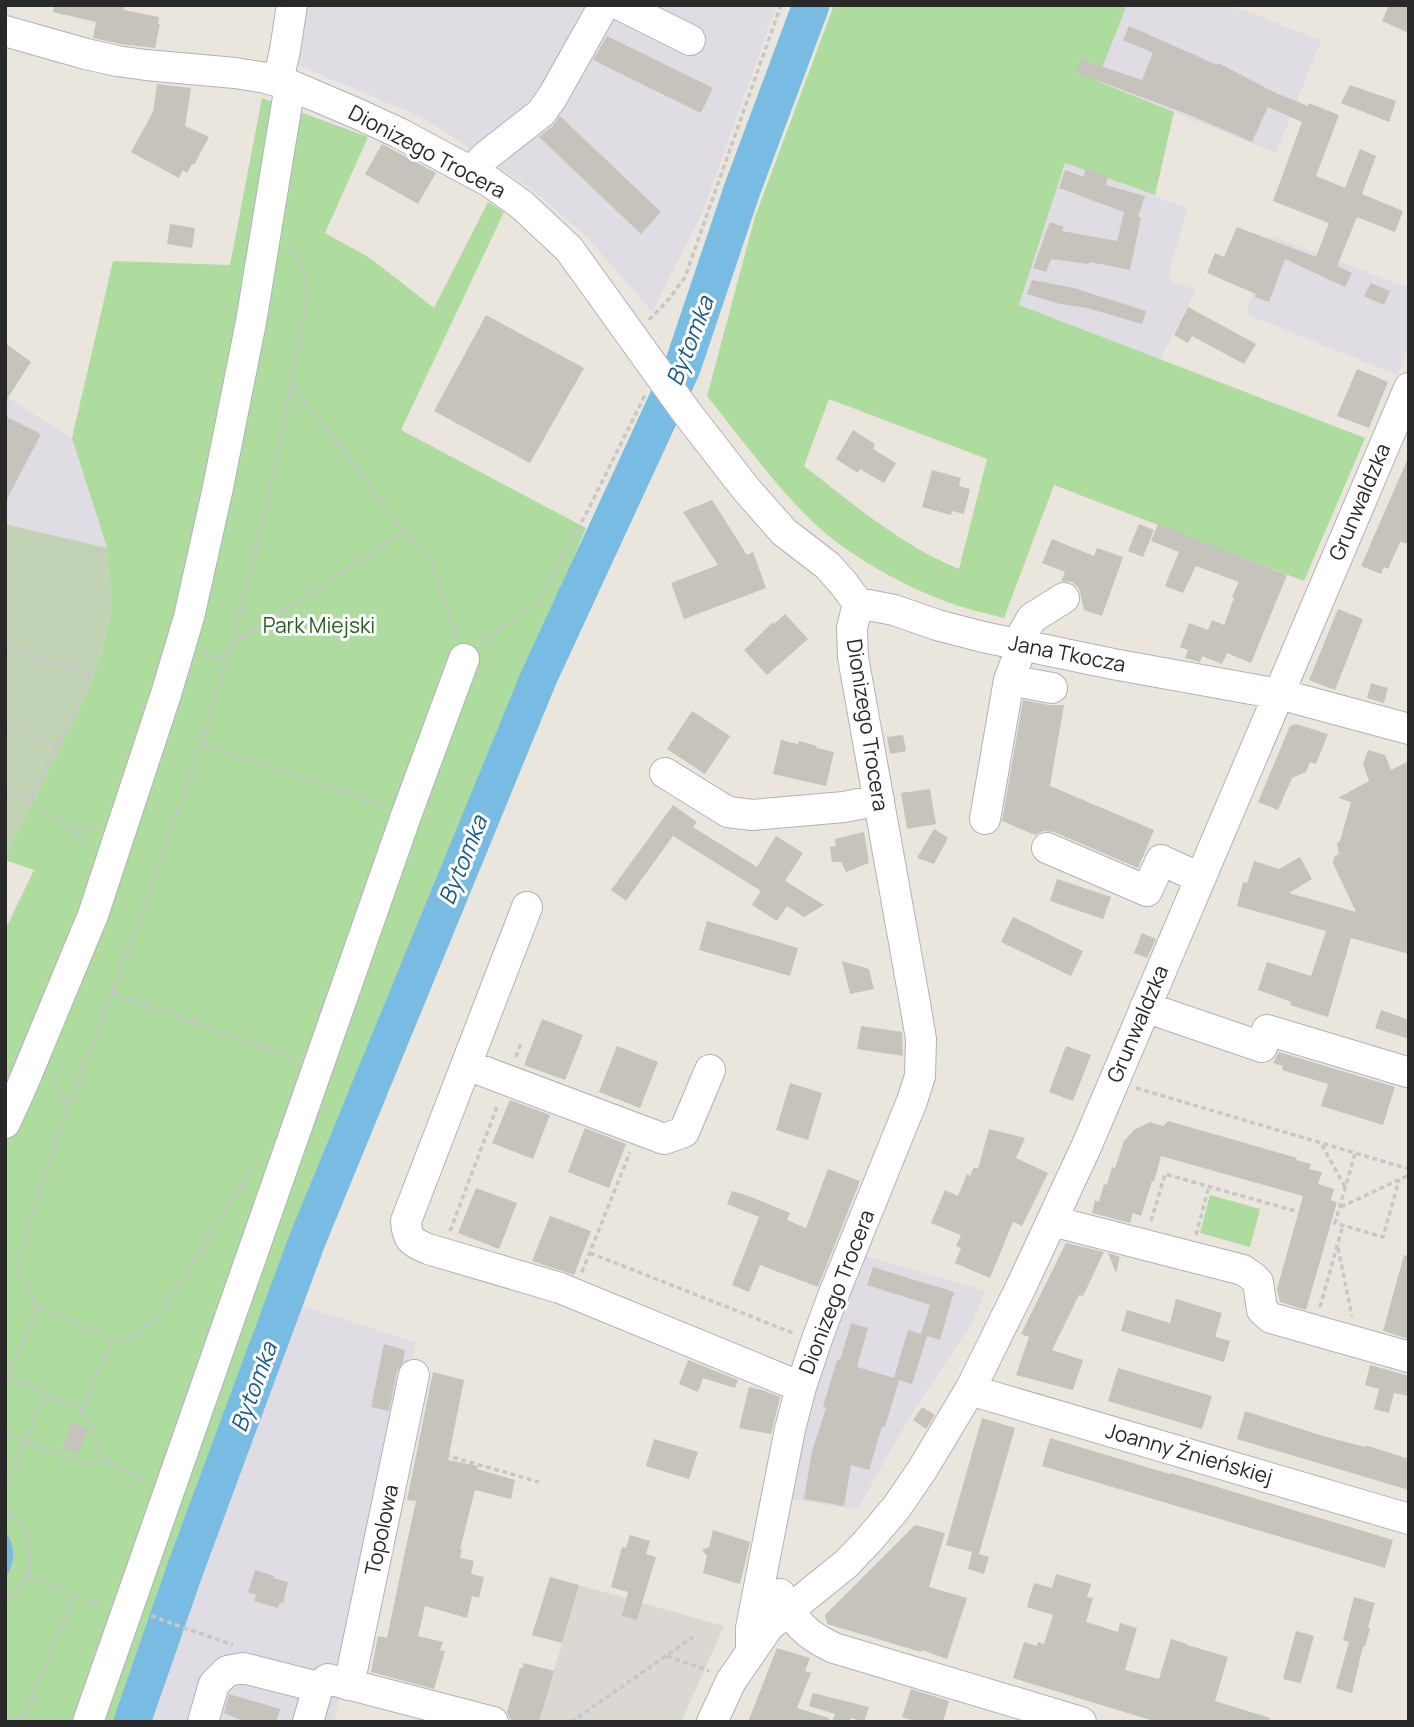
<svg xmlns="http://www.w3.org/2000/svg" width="1414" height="1727" viewBox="0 0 1414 1727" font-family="Manrope,sans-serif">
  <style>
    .industrial { fill: #dfdde3 }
    .green { fill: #addc9e; fill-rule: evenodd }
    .cemetery { fill: #c1d2b5 }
    .plaza { fill: #dbd8d3 }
    .water { fill: #79bce3 }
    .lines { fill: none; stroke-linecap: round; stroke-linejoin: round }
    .river { stroke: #79bce3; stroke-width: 37 }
    .building { fill: #c6c2bc }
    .minor-casing { stroke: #b0b1bc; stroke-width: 32 }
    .path { stroke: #c7c7c7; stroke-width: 3.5; stroke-dasharray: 5 3.5; stroke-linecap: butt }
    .minor { stroke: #fff; stroke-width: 30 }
    .labels { text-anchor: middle; stroke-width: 6; stroke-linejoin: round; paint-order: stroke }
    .street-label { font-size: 21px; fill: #292929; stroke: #fff }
    .park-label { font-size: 21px; fill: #275f21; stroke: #fff }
    .water-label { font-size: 23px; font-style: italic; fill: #1a5a8d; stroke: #fff }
  </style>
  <rect width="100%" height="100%" fill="#eae6dd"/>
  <path class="industrial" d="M304,5H777L703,211L652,312L587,237L532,189L425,119L296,64Z
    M1127,5H1231L1321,41L1276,153L1097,81Z
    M1065,163L1188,208L1168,274L1171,281L1196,290L1160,360L1019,305Z
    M1272,236L1409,288V347L1397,375L1246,314Z
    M5,396L72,438L107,548L5,524Z
    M862,1255L986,1291L972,1323L909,1418L857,1510L786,1498L799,1435Z
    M293,1303L416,1343L334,1722H144Z"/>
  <path class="green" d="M834,5H1127L1097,81L1174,112L1155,195L1065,163L1019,305L1365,438L1304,581L1054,485L1004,618C981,612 958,607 937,598C895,581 847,554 814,523C774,485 742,439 707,396L755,217ZM829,399L987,459L959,569C902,546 852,503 804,466Z
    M262,98L368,137L325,233L370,258L434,308L488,202L504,212L401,430L586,528L275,1288L119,1722H5V930L34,870L5,860V857L79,709L100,658L111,608L107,548L72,438L113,261L230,265Z
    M1210,1195L1260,1209L1250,1247L1200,1233Z"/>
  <path class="cemetery" d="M5,524L107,548L111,608L100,658L79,709L5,857Z"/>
  <path class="plaza" d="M579,1585L724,1626L681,1722H539Z"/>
  <path class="water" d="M5,1531C16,1547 16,1562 5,1578Z"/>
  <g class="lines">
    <path class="river" d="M132,1722L186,1567L307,1241L539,677L682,368L742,190L811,5"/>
  </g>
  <path class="building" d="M54,5H125L124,10L159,17L158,24H160L155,48L120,44L93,38L96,22L53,12Z
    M1389,5H1409V33L1382,21Z
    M1129,26L1206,60L1217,65L1218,63L1276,93L1308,106L1309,103L1339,115L1316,176L1345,188L1360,149L1376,156L1362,194L1403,211L1395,232L1357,217L1337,266L1352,273L1345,287L1285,259L1269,302L1255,297L1256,294L1207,273L1215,253L1224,257L1237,227L1316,257L1329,223L1273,201L1302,122L1268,107L1252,142L1192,116L1075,72L1080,59L1142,80L1153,53L1123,40Z
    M607,36L713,88L701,113L593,60Z
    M157,84L191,88L185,126L209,137L194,165L192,164L187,173L183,170L179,178L131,152L153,112Z
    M1350,85L1396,101L1389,122L1341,103Z
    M560,116L661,212L641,234L539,137L552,127Z
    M382,144L436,173L418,204L365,174Z
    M1085,169L1108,177L1106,185L1145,196L1138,217L1141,218L1130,270L1090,262L1088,264L1051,259L1046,272L1033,268L1050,222L1064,227L1062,231L1117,241L1124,212L1059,188L1065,170L1084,177Z
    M170,224L195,228L192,248L167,244Z
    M1032,280L1074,288L1146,311L1142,324L1087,308L1060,304L1027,294Z
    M1371,283L1390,291L1384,305L1364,296Z
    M1188,307L1256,344L1244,364L1192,336L1188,343L1174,335Z
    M486,315L584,368L530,463L434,411Z
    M5,343L31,362L5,402Z
    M1357,369L1388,382L1369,428L1337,416Z
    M5,416L41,434L5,503Z
    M853,430L875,444L873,449L896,463L884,483L860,469L858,473L836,459Z
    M1409,456V544L1400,542L1388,569L1384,567L1381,574L1361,566Z
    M932,470L961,478L959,486L970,489L964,514L952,511L951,515L922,507Z
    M712,500L747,555L753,552L766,588L684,619L671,583L718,565L683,512Z
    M1139,524L1154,530L1143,557L1128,551Z
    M1158,524L1287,575L1251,663L1227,653L1222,664L1202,656L1200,662L1185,658L1188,650L1180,647L1189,623L1208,630L1212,620L1224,625L1234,598L1232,597L1239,582L1196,566L1183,593L1165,586L1179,552L1151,541Z
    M1052,539L1094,556L1097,548L1123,557L1102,616L1084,610L1079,588L1072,582L1061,581L1065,572L1042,563Z
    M1338,609L1363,619L1335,690L1309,680Z
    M785,614L808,639L767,675L744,650L773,622L774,624Z
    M1371,683L1388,688L1384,703L1367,698Z
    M1023,700L1049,705H1064L1050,786L1154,830L1138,868L1054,832L1044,831L1035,835L1002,821Z
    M692,711L730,736L705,774L667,749Z
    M1296,724L1328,734L1316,764L1310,762L1306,772L1292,778L1278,810L1258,802L1290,726Z
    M903,735L906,751L890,754L887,737Z
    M781,740L798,744L799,741L817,746L816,748L834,752L826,786L773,774Z
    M1368,750L1385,755L1391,770L1409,761V954L1351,938L1328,1017L1290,1005L1291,1002L1258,990L1267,962L1311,976L1326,931L1237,906L1243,882L1247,883L1254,861L1279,869L1300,857L1312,879L1289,893L1356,912L1333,863L1334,857L1339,854L1337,843L1340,841L1351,802L1338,798L1369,781L1363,764Z
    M930,789L936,824L907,829L901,793Z
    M673,805L697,822L693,827L757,867L776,836L803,853L785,881L824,905L804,917L787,906L777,921L752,905L761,891L673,836L626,901L611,890Z
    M934,829L948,838L934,864L917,858Z
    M864,832L869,863L846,872L841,862H832L830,847L836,846L835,839Z
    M1057,879L1111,897L1103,919L1050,901Z
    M1013,917L1083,951L1071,976L1001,942Z
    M707,921L798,948L790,976L699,950Z
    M1142,933L1156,939L1147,958L1134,953Z
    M842,961L869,969L874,989L850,994Z
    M1381,1010L1409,1020V1039L1375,1028Z
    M542,1019L583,1035L565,1080L524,1065Z
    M861,1026L902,1032L903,1056L857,1049Z
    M617,1046L658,1062L640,1108L599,1092Z
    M1066,1046L1091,1055L1073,1101L1049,1092Z
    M1279,1052L1395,1087L1383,1125L1321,1106L1328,1084L1282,1070L1283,1066L1273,1063Z
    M790,1083L822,1093L808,1140L776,1130Z
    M510,1100L550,1115L533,1159L492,1143Z
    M1168,1121L1297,1158L1296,1160L1311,1164L1309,1169L1322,1172L1318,1184L1334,1189L1331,1200L1337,1202L1306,1310L1280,1302L1277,1289L1303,1196L1161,1156L1154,1182L1152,1181L1141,1216L1133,1213L1130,1223L1092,1213L1095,1200L1099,1202L1104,1184L1107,1185L1112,1167L1115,1168L1124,1141L1134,1130L1150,1122L1163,1126Z
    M585,1128L626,1144L609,1188L568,1172Z
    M989,1129L1025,1138L1016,1158L1048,1173L1022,1226L1013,1222L990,1278L955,1263L961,1248L956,1246L961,1235L931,1223L945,1190L958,1196L967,1174L970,1176L974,1167L978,1169Z
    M828,1169L860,1181L818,1287L760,1265L749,1292L732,1285L759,1217L727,1204L732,1191L746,1195L790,1213L787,1220L806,1228Z
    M476,1188L517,1203L499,1249L458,1233Z
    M550,1216L591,1231L574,1275L532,1261Z
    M1066,1243L1104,1252L1083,1296L1079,1295L1052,1350L1083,1360L1073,1390L1016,1375L1029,1337L1021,1334Z
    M1108,1253L1120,1257L1116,1273Z
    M1404,1255L1409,1256V1339L1383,1331Z
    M873,1267L954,1292L940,1340L927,1336L912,1384L899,1380L885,1427H882L869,1470L851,1465L844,1506L804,1499L812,1451L826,1408L823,1407L837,1360H840L851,1323L868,1328L857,1367L894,1378L908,1330L921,1334L930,1305L867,1285Z
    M1176,1299L1222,1313L1215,1337L1230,1341L1224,1362L1121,1331L1127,1310L1170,1323Z
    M384,1344L405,1350L403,1362L397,1371L389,1411L371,1407Z
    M688,1360L738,1380L735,1388L703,1378L698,1392L679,1384Z
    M1370,1365L1409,1376V1396L1394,1393L1389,1413L1374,1409L1379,1389L1365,1385Z
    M1118,1368L1212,1396L1202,1429L1108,1401Z
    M433,1372L464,1380L448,1460L478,1466L477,1469L515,1480L511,1499L475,1490L460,1549H462L460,1558L474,1561L471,1574L484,1577L479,1598L472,1596L467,1618L425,1606L418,1636L443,1642L440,1650L445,1651L434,1689L371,1672L378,1636L387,1638L406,1547L416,1501L407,1500Z
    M749,1387L762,1390L780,1397L771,1434L739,1428Z
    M922,1407L935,1415L926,1429L913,1420Z
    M1245,1411L1323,1436L1365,1447V1445L1409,1459V1490L1237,1439Z
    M982,1418L1015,1428L979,1554L989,1557L984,1574L968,1569L972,1552L946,1545Z
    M72,1422L88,1429L77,1454L62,1447Z
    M1050,1438L1156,1470L1170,1474L1171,1473L1393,1540L1385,1568L1042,1466Z
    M654,1439L698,1452L689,1479L646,1466Z
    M915,1525L945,1533L929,1587L967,1598L947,1659L922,1650L921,1652L827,1624L825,1615Z
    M713,1530L750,1542L740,1584L703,1573L707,1556L702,1550L709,1547Z
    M630,1535L650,1541L646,1554L656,1557L637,1620L622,1616L628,1592L611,1587L622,1547L626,1548Z
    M255,1570L274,1576L273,1578L288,1582L283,1603L280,1602L278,1608L254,1601L256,1595L248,1592Z
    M1056,1574L1091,1584L1087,1597L1093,1598L1086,1622L1118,1632L1120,1623L1137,1628L1125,1670L1159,1679L1171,1639L1187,1644V1645L1228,1657L1215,1701L1270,1718L1269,1722H1157L1013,1678L1024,1642L1037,1646L1038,1642L1044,1644L1053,1615L1027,1607L1034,1583L1052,1588Z
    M550,1577L579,1585L562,1643L532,1635Z
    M1354,1597L1375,1603L1368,1627L1370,1628L1365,1647L1363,1646L1352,1693L1336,1688L1349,1642L1343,1640Z
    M1296,1631L1314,1636L1301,1683L1283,1679Z
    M777,1648L810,1658L805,1671L811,1673L797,1708L829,1718L828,1722H748Z
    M524,1663L554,1671L539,1722H519L510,1719L507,1712L520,1668L522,1669Z
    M911,1689L949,1701L943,1722H918L902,1717Z
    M813,1693L869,1707L864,1722L851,1718L849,1722H832L835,1714L809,1706Z
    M229,1694L280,1709L276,1722H246L224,1713Z"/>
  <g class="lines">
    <g class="minor-casing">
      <path id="minor" d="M620,5L690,40
        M5,31L86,54L117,61L146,65L235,73L266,78L290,85L358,114L399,133L490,182L522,205L569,249L687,413L746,489L784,532L828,566L843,583L858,603L852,628L853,657L914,998L921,1039L920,1076L912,1101L833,1296L817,1339L801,1387L790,1429L751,1628V1651
        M278,81L285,50L292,5
        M471,171L486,156L541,113L553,96L604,5
        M858,603L894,610L937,625L983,637L1113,664L1279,694L1409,729
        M1009,680L1052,688
        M665,773L728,812L752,815L844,807L879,800
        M985,819L1009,680L1017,659L1022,635L1032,618L1064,598
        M1047,848L1147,891L1161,860L1200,878
        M527,907L406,1221C407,1239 411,1242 428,1249L560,1288L801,1387
        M1145,1007L1262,1047L1267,1030L1407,1072
        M467,1065L664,1139L684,1132L710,1070
        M5,1123L22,1086L93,915L166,694L189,617L217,492L251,322L290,85
        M1052,1221L1243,1270L1253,1277L1258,1282L1262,1310L1271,1318L1409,1357
        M970,1390L1409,1519
        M780,1594C796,1623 804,1634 834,1648L1081,1722
        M349,1685L414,1375
        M88,1722L407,813L464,659
        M203,1722L214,1684L227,1671L243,1668L318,1687
        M308,1722L318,1687L328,1679L493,1722
        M712,1722L731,1681L769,1626L846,1564L868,1541L896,1508L922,1470L970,1390L1021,1287L1087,1145L1409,388"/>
    </g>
    <path class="path" d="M649,320L669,299L685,277L781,5
      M292,387L336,440L403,532L430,559L457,637
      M233,644L403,532
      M482,644L503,627L539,602L588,510L644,397L643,395
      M5,648L91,673L77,708L58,744
      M202,653L227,660
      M5,727L58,744L31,799
      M203,745L385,806
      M5,791L33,800L90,846
      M69,830L98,825
      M112,993L296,1058
      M516,1057L521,1043
      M52,1078L68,1107
      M1136,1088L1409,1169
      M1322,1145L1345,1187
      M1355,1154L1335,1223L1383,1237L1399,1180
      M1341,1207L1409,1175
      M1151,1221L1165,1174L1295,1211
      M450,1231L498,1104
      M1196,1235L1209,1186
      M1338,1248L1352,1316
      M590,1253L793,1333
      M582,1272L630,1152
      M37,1306L112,1339L133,1338L157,1318L256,1163
      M1320,1307L1343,1225
      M112,1339L83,1410L107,1461L137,1478L149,1482
      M8,1378L83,1410
      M5,1379L8,1378L37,1306L17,1265L58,1134L136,929L202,745L241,608L264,514L279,449L306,303C308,278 302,267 290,245
      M5,1432L51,1453L85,1463L107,1461
      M445,1455L539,1482
      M5,1489L45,1394
      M5,1509C32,1526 38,1564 18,1589C15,1594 10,1597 5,1601
      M26,1576L75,1596L103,1605
      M151,1616L233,1645
      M667,1656L709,1671
      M8,1722L24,1716L75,1596
      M571,1722L693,1637"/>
    <use href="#minor" class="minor"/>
  </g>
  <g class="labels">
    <g class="street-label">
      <text transform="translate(427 152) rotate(28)" y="7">Dionizego Trocera</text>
      <text transform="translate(1360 502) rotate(-67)" y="7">Grunwaldzka</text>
      <text transform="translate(1067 654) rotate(11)" y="7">Jana Tkocza</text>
      <text transform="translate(867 725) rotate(81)" y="7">Dionizego Trocera</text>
      <text transform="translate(1138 1024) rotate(-67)" y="7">Grunwaldzka</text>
      <text transform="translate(837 1292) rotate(-69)" y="7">Dionizego Trocera</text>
      <text transform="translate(1189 1454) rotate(16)" y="7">Joanny Żnieńskiej</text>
      <text transform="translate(382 1530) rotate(-78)" y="7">Topolowa</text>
    </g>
    <g class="park-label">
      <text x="319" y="633">Park Miejski</text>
    </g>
    <g class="water-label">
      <text transform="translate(690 341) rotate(-69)" y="8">Bytomka</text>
      <text transform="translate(463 860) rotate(-68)" y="8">Bytomka</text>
      <text transform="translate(254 1387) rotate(-70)" y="8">Bytomka</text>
    </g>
  </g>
  <rect width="1414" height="1727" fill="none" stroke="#292929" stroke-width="14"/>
</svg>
